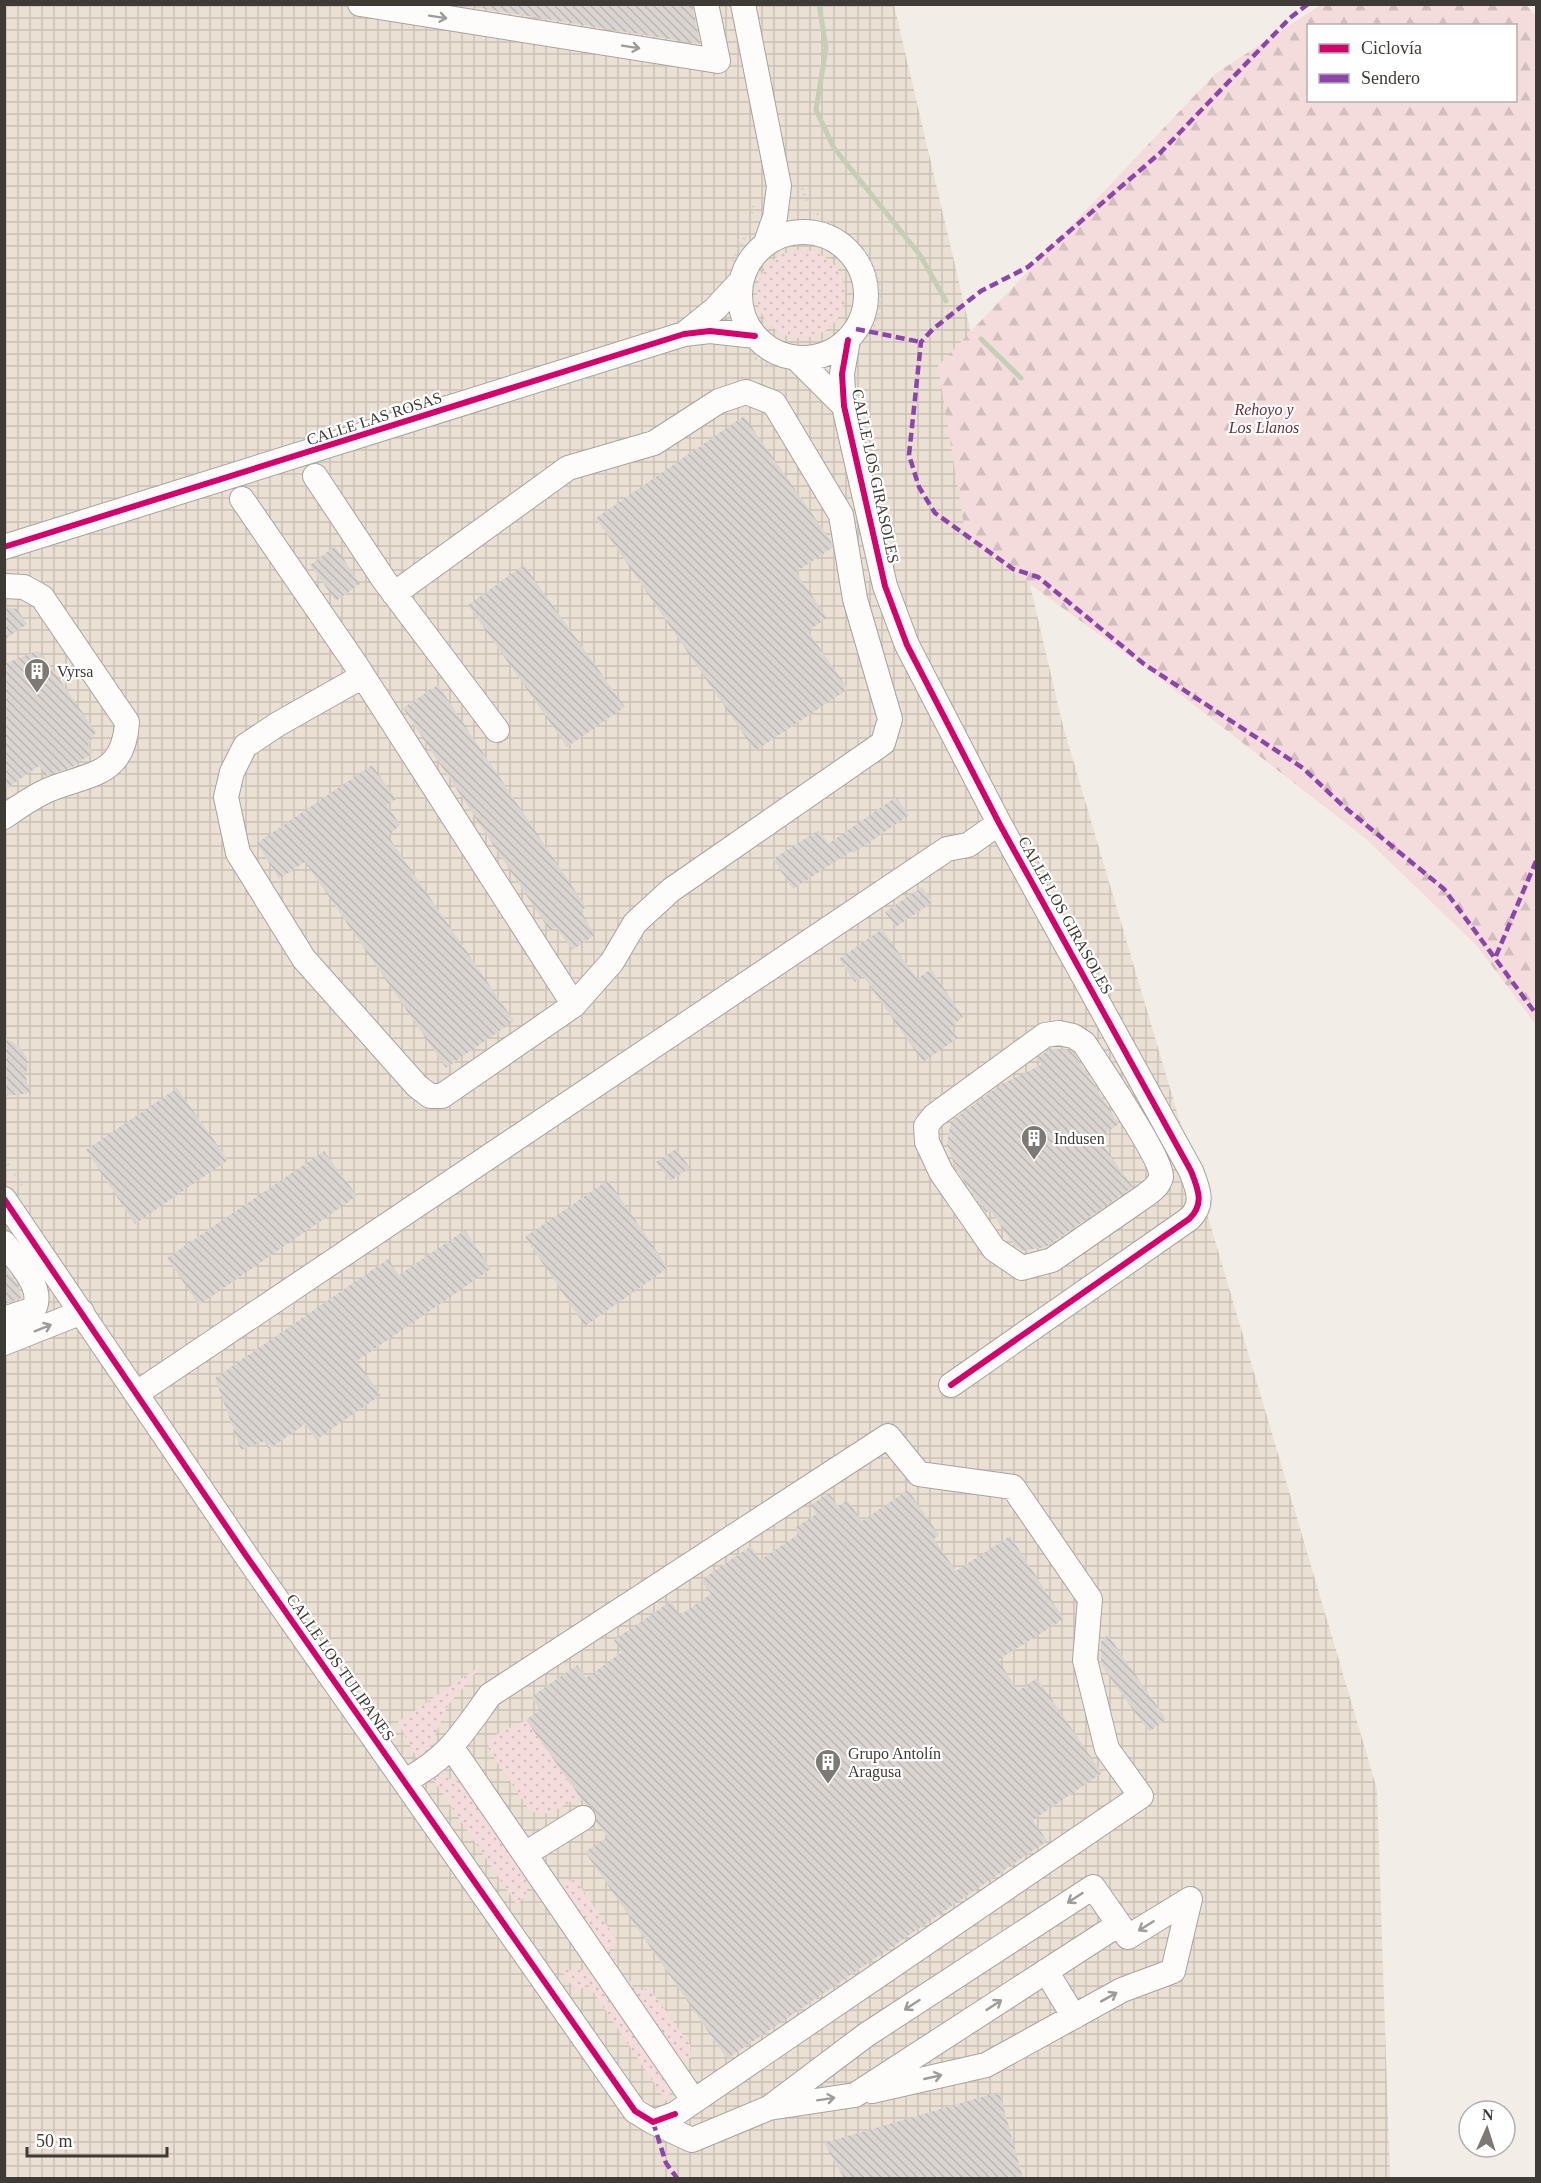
<svg xmlns="http://www.w3.org/2000/svg" width="1541" height="2183" viewBox="0 0 1541 2183" font-family="Georgia,serif">
  <style>
    .industrial { fill: url(#industrial-grid) }
    .forest { fill: url(#forest-firs); fill-rule: evenodd }
    .garden { fill: url(#garden-dots) }
    .lines { fill: none; stroke-linecap: round; stroke-linejoin: round }
    .stream { stroke: #c4d0b5; stroke-width: 5 }
    .building { fill: url(#building-back-hatch) }
    .minor-casing { stroke: #a7a39e; stroke-width: 26 }
    .path { stroke: #d1cfcb; stroke-width: 3; stroke-dasharray: 1.5 4.5; stroke-linecap: butt }
    .minor { stroke: #fdfcfb; stroke-width: 24 }
    .quiet { stroke: #8e44ad; stroke-width: 4.5; stroke-dasharray: 9 4.5; stroke-linecap: butt }
    .cycleway-casing { stroke: #fff; stroke-width: 10 }
    .cycleway { stroke: #d6006c; stroke-width: 6 }
    .oneway { stroke: #9e9b98 }
    .labels { text-anchor: middle; stroke-width: 4.5; stroke-linejoin: round; paint-order: stroke }
    .park-label { font-size: 16px; font-style: italic; fill: #672e3c; stroke: #fff }
    .street-label { font-size: 16px; fill: #3e3a36; stroke: #fff }
    .poi-label { font-size: 16px; fill: #3e3a36; stroke: #fff; text-anchor: start }
  </style>
  <defs>
    <pattern id="industrial-grid" width="8" height="8" patternUnits="userSpaceOnUse" patternTransform="scale(1.5)"><rect width="8" height="8" fill="#ebe0d4"/><path d="M0 4h8M4 0v8" fill="none" stroke="#cbc1b7"/></pattern>
    <pattern id="forest-firs" width="22" height="20" patternUnits="userSpaceOnUse" patternTransform="scale(1.5)"><rect width="22" height="20" fill="#f4dcdd"/><path d="M5 1l3.5 6h-7zM16 11l3.5 6h-7z" fill="#d2bebe"/></pattern>
    <pattern id="garden-dots" width="8" height="8" patternUnits="userSpaceOnUse" patternTransform="scale(1.5)"><rect width="8" height="8" fill="#f4dcdd"/><path d="M2 2h.1M6 6h.1" fill="none" stroke="#d2bebe" stroke-width="1.8" stroke-linecap="round"/></pattern>
    <pattern id="building-back-hatch" width="6" height="6" patternUnits="userSpaceOnUse" patternTransform="scale(1.5)"><rect width="6" height="6" fill="#dbd5d2"/><path d="M-1 5l2 2M0 0l6 6M5-1l2 2" fill="none" stroke="#bdb8b5"/></pattern>
  </defs>
  <rect width="100%" height="100%" fill="#f3ede7"/>
  <path class="industrial" d="M5,5H894L1063,726L1377,1789L1390,2178H5Z"/>
  <path class="forest" d="M1322,4L1526,5L1536,16V1025L1477,946L1366,839L1158,677L966,538L938,366L1215,74ZM1308,26H1516V100H1308Z"/>
  <path class="garden" d="M757 294a44 44 0 1 1 88 0a44 44 0 1 1-88 0Z
    M483,1664L448,1705L431,1745L417,1759L398,1722Z
    M526,1720L579,1796C564,1805 543,1823 528,1808L489,1750L488,1741L491,1737Z
    M444,1776L463,1785L525,1876C531,1889 526,1895 517,1905L432,1778Z
    M576,1880L616,1939V1944L609,1950L618,1964L613,1966L563,1892L565,1881Z
    M561,1970H583L591,1974L669,2087L670,2093L666,2101L588,1984L576,1992Z
    M630,1981L635,1991L650,1989L690,2045L691,2057L687,2060H678L625,1984Z"/>
  <g class="lines">
    <path class="stream" d="M819,4L826,48L816,110L834,148L920,255L946,301
      M981,339L1021,378"/>
  </g>
  <path class="building" d="M454,4H692L700,44Z
    M744,416L831,541L832,548L796,572L827,618L808,631L848,689L755,751L596,518Z
    M335,546L360,584L336,601L310,565Z
    M524,565L625,707L567,747L468,605Z
    M4,607L17,609L27,624L4,640Z
    M37,651L42,654L96,732L88,746L93,753L72,767L45,776L39,766L4,790V664Z
    M438,685L586,907L581,911L595,935L572,950L556,927L550,931L403,708Z
    M372,765L396,799L387,805L400,825L388,836L514,1021L446,1068L305,862L279,879L257,843Z
    M896,797L909,815L854,853L852,851L793,889L773,859L819,830L828,844Z
    M922,887L933,902L896,927L885,912Z
    M882,929L917,979L931,969L963,1017L950,1027L958,1038L923,1062L863,976L855,982L839,959Z
    M4,1037L20,1047L27,1058L28,1068L25,1074L30,1093L7,1096Z
    M1050,1049L1068,1050L1074,1053L1119,1124L1098,1138L1133,1187L1046,1247L1022,1251L1015,1246L990,1210L986,1213L955,1167L947,1144L951,1121L1002,1084L1041,1065L1037,1058Z
    M177,1088L228,1160L135,1224L86,1150Z
    M676,1149L690,1168L670,1181L656,1162Z
    M324,1151L357,1196L199,1305L167,1258Z
    M608,1180L668,1268L585,1326L525,1237Z
    M465,1230L491,1269L357,1361L381,1395L316,1440L305,1424L269,1449L264,1441L241,1450L215,1378L388,1259L399,1275Z
    M5,1267L16,1282L22,1298L4,1304Z
    M908,1490L939,1535L934,1539L956,1571L1010,1536L1064,1619L998,1660L1018,1691L1037,1678L1102,1773L1033,1820L1047,1841L727,2059L585,1852L607,1837L596,1821L595,1810L585,1804L526,1720L540,1710L531,1697L577,1665L586,1678L622,1652L614,1640L671,1601L680,1615L711,1594L701,1580L751,1546L760,1560L799,1534L795,1528L816,1514L811,1505L829,1493L838,1506L847,1500L862,1521Z
    M1108,1635L1166,1719L1149,1732L1101,1665V1641Z
    M999,2092L1023,2178H844L824,2143Z"/>
  <g class="lines">
    <g class="minor-casing">
      <path id="minor" d="M360,4L718,61L706,4
        M743,4L779,186L775,217L766,243
        M740 295a63 63 0 1 1 126 0a63 63 0 1 1-126 0Z
        M684,334L715,309L741,281
        M848,340L842,374L844,406L885,586L907,645L999,823L1191,1171C1198,1189 1205,1204 1189,1219L951,1385
        M796,358L844,406
        M315,476L384,580L497,730
        M242,499L354,662L363,676L574,1005L442,1096H430L417,1086L304,959L238,853L226,797L232,772L245,746L278,724L363,676
        M4,547L684,334L710,331L755,336
        M4,586L24,587L42,597L127,722C124,777 89,773 48,790C33,797 18,807 4,817
        M394,594L568,468L654,443L719,401L746,392L774,403L841,515L855,599L890,719L883,743L671,890L635,923L612,962L574,1005
        M1059,1033L1073,1036L1084,1043C1097,1063 1163,1160 1161,1177C1159,1186 1152,1190 1146,1195L1052,1260L1022,1268L994,1249L941,1172L927,1142L926,1126L934,1116L1045,1035Z
        M4,1199L245,1554L635,2111L653,2122L675,2114L1141,1796L1107,1749L1085,1660L1090,1599L1013,1487L919,1474L888,1436L490,1695C461,1735 449,1757 405,1781
        M4,1243C17,1261 45,1287 34,1309L4,1319
        M4,1343L82,1312
        M137,1393L947,849L968,845L999,823
        M452,1748L694,2101
        M525,1854L583,1818
        M1046,1971L1074,2017
        M872,2091L986,2065L1122,1990L1173,1971L1190,1899L1128,1937L1119,1924
        M653,2122L692,2140L769,2108L855,2095L1119,1924L1093,1887L866,2035L769,2108"/>
    </g>
    <path class="path" d="M802,188C815,234 876,234 880,292C881,307 877,324 868,336
      M750,219L754,205
      M733,261L745,237
      M755,358L776,368
      M8,1164L22,1185"/>
    <use href="#minor" class="minor"/>
    <path class="quiet" d="M1308,4L1290,18L1160,153L1028,267L981,291L933,329L921,342L909,455L919,487L935,513L1013,569L1038,577L1144,664L1303,768L1342,805L1444,889L1536,1014
      M856,329L921,342
      M1496,956L1536,861
      M653,2122L666,2163L677,2178"/>
    <g class="cycleway-casing">
      <path id="cycleway" d="M848,340L842,374L844,406L885,586L907,645L999,823L1191,1171C1198,1189 1205,1204 1189,1219L951,1385
        M4,547L684,334L710,331L755,336
        M4,1199L245,1554L635,2111L653,2122L675,2114"/>
    </g>
    <use href="#cycleway" class="cycleway"/>
  </g>
  <defs><path id="oneway-shaft" d="M-6 0H5M1.5-3L5.5 0L1.5 3" fill="none" stroke-width="1.6" stroke-linecap="round" stroke-linejoin="round" transform="scale(1.5)"/></defs>
  <g class="oneway">
    <use href="#oneway-shaft" transform="translate(438 17) rotate(9)"/>
    <use href="#oneway-shaft" transform="translate(631 47) rotate(9)"/>
    <use href="#oneway-shaft" transform="translate(43 1328) rotate(-22)"/>
    <use href="#oneway-shaft" transform="translate(1075 1898) rotate(147)"/>
    <use href="#oneway-shaft" transform="translate(1146 1926) rotate(148)"/>
    <use href="#oneway-shaft" transform="translate(1109 1997) rotate(-29)"/>
    <use href="#oneway-shaft" transform="translate(912 2005) rotate(147)"/>
    <use href="#oneway-shaft" transform="translate(994 2005) rotate(-33)"/>
    <use href="#oneway-shaft" transform="translate(933 2077) rotate(-13)"/>
    <use href="#oneway-shaft" transform="translate(826 2099) rotate(-9)"/>
  </g>
  <defs>
    <g id="building-pin" transform="scale(1.35)"><path d="M0 17L-7.5 6A9.5 9.5 0 1 1 7.5 6Z" fill="#7d7974" stroke="#fff"/><path d="M-4-6H4V6H1V3H-1V6H-4ZM-2.5-4.3h1.7v1.8h-1.7ZM.8-4.3h1.7v1.8H.8ZM-2.5-1h1.7V.8h-1.7ZM.8-1h1.7V.8H.8Z" fill="#fff"/></g>
  </defs>
  <g fill-rule="evenodd">
    <use href="#building-pin" x="37" y="671"/>
    <use href="#building-pin" x="1034" y="1138"/>
    <use href="#building-pin" x="828" y="1762"/>
  </g>
  <g class="labels">
    <g class="park-label">
      <text x="1264" y="415">Rehoyo y<tspan x="1264" dy="18">Los Llanos</tspan></text>
    </g>
    <g class="street-label">
      <text transform="translate(374 418) rotate(-18)" y="6">CALLE LAS ROSAS</text>
      <text transform="translate(876 476) rotate(78)" y="6">CALLE LOS GIRASOLES</text>
      <text transform="translate(1066 915) rotate(61)" y="6">CALLE LOS GIRASOLES</text>
      <text transform="translate(341 1667) rotate(55)" y="6">CALLE LOS TULIPANES</text>
    </g>
    <g class="poi-label">
      <text x="57" y="677">Vyrsa</text>
      <text x="1054" y="1144">Indusen</text>
      <text x="848" y="1759">Grupo Antolín<tspan x="848" dy="18">Aragusa</tspan></text>
    </g>
  </g>
  <rect width="1541" height="2183" fill="none" stroke="#3e3a36" stroke-width="12"/>
  <rect x="1307" y="24" width="210" height="78" fill="#ffffff" stroke="#b2b0af" stroke-width="1.5"/>
  <rect x="1319" y="44" width="30" height="9" fill="#d6006c" stroke="#b2b0af" stroke-width="1.5"/>
  <text x="1361" y="54" font-size="18" fill="#3e3a36">Ciclovía</text>
  <rect x="1319" y="74" width="30" height="9" fill="#8e44ad" stroke="#b2b0af" stroke-width="1.5"/>
  <text x="1361" y="84" font-size="18" fill="#3e3a36">Sendero</text>
  <g transform="translate(1487 2129) rotate(3)"><circle r="28" fill="#ffffff" stroke="#b2b0af" stroke-width="1.5"/>
  <path d="M0-4.5L10 22L0 15L-10 22Z" fill="#7d7974"/>
  <text y="-9" font-size="16" font-weight="bold" text-anchor="middle" fill="#3e3a36">N</text>
  </g>
  <path d="M27 2147v9h140v-9" fill="none" stroke="#3e3a36" stroke-width="3"/>
  <text x="36" y="2147" font-size="18" fill="#3e3a36" stroke="#ffffff" stroke-width="4.5" paint-order="stroke">50 m</text>
</svg>
